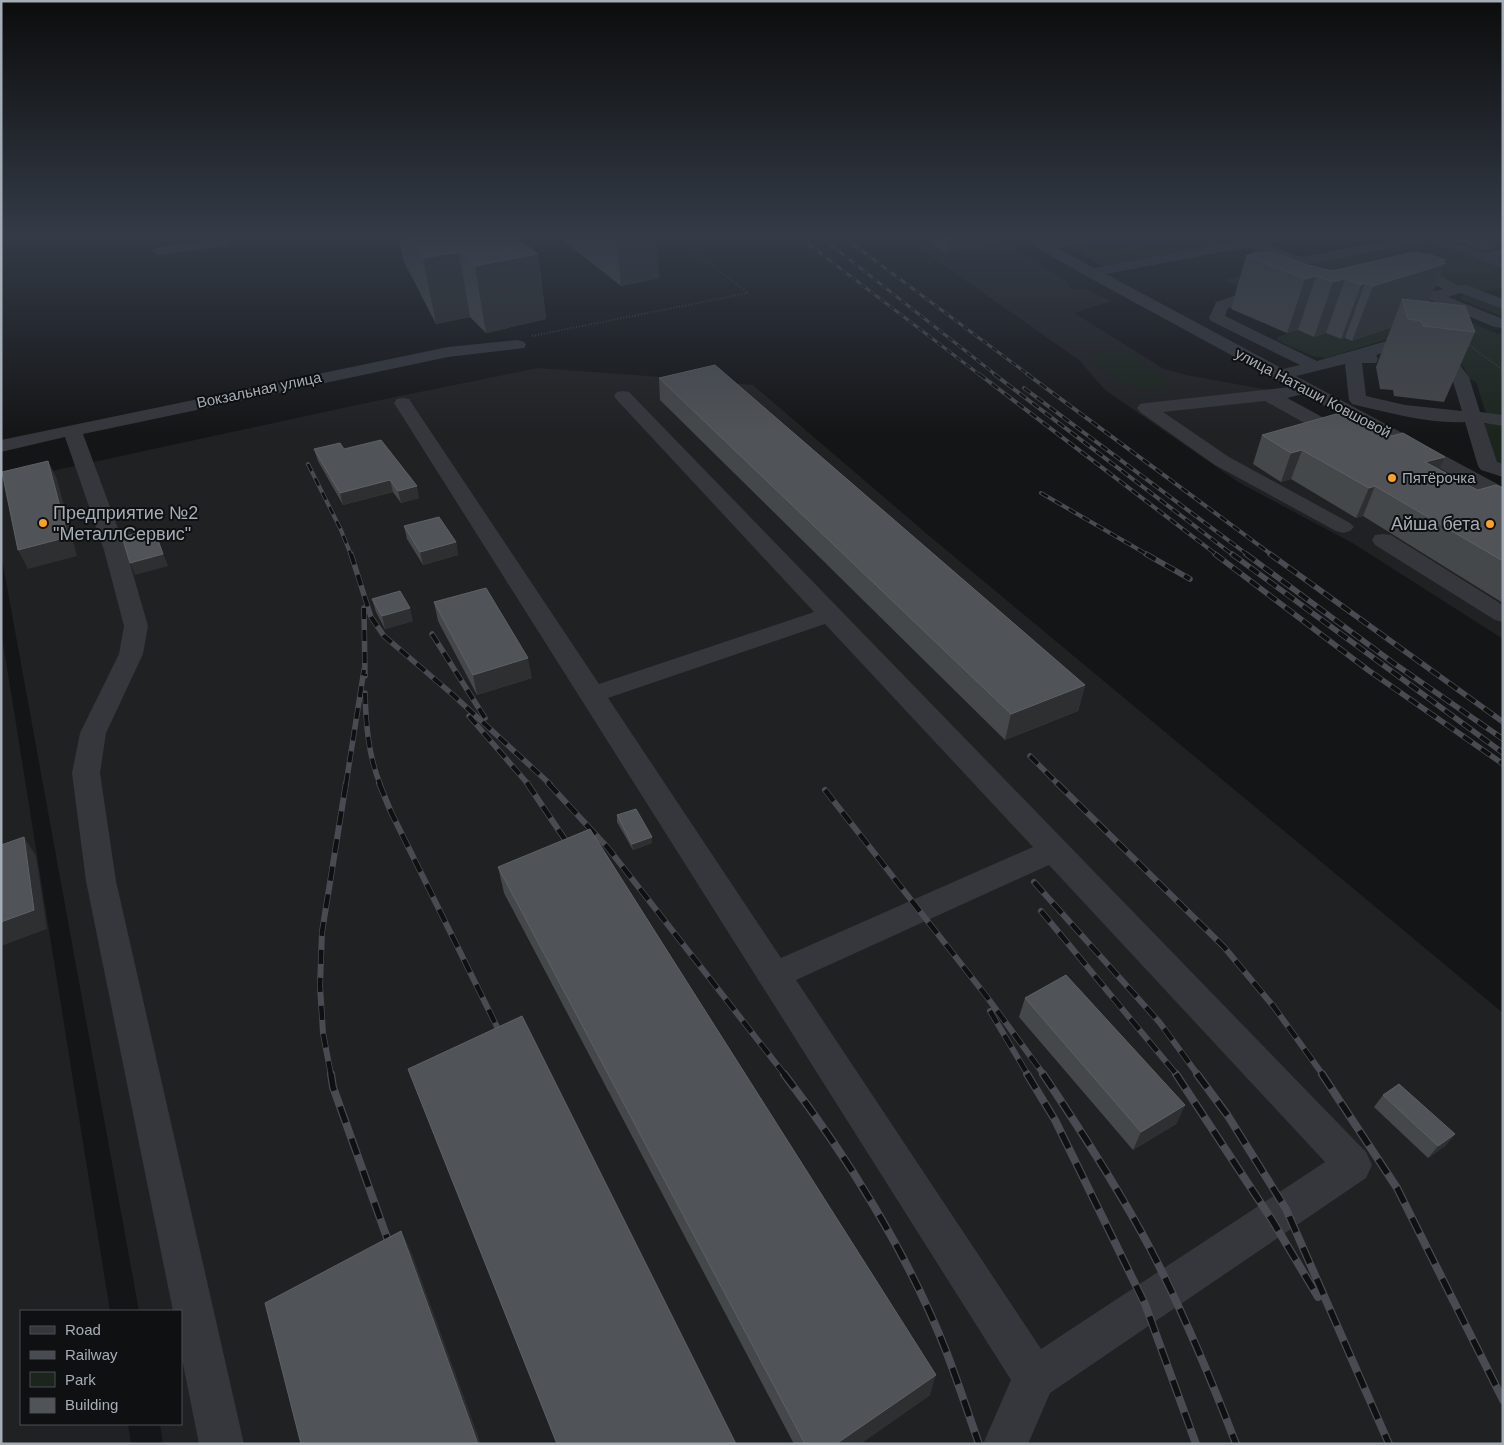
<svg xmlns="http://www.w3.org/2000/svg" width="1504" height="1445" viewBox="0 0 1504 1445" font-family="Arial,sans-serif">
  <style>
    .built { fill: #202123 }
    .green { fill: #1c251d }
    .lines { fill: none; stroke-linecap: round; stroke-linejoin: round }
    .path { stroke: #3b3e43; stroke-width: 2; stroke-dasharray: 1 2; stroke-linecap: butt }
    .minor { fill: #35373c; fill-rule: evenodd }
    .rail-far4-casing { stroke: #484b51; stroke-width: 3 }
    .rail-far3-casing { stroke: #484b51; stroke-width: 4 }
    .rail-far2-casing { stroke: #484b51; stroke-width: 5.5 }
    .rail-far1-casing { stroke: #484b51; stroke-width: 6 }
    .rail-casing { stroke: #484b51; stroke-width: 8 }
    .rail-far4 { stroke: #0f1011; stroke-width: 2; stroke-dasharray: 6; stroke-linecap: butt }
    .rail-far3 { stroke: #0f1011; stroke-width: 2.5; stroke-dasharray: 8; stroke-linecap: butt }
    .rail-far2 { stroke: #0f1011; stroke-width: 4; stroke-dasharray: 11; stroke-linecap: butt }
    .rail-far1 { stroke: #0f1011; stroke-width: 4.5; stroke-dasharray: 14; stroke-linecap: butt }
    .rail { stroke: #0f1011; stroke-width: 5.5; stroke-dasharray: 17; stroke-linecap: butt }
    .wall { fill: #45484b }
    .shaded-wall { fill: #2d2f31 }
    .building { fill: #505357; stroke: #5d6166 }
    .poi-dot { fill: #fca127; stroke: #0f1011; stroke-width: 2 }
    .labels { text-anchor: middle; stroke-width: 4; stroke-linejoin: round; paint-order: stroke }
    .far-street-label { font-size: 15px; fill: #a5adb7; stroke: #0f1011 }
    .far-poi-label { font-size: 15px; fill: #a5adb7; stroke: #0f1011; text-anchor: start }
    .poi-label { font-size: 18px; fill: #a5adb7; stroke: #0f1011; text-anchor: start }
  </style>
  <rect width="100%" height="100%" fill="#141516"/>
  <path class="built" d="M898,233H992L1069,283V288L1074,290L1084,289L1112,301L1074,313L1164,369L1186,375L1275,391L1503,515V639L1354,544L1238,482L1105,390L1079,360Z
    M538,368L689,379L753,385L927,534L1503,1013V1444H163L160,1424H181V1311H139L1,554V482L380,400Z
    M1,630L110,1311H21V1424H128L131,1444H1Z"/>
  <path class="green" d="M1134,233H1284L1104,267L1066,245Z
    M1421,238L1503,267V288C1472,297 1451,279 1425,274C1392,268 1357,268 1324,264L1399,274L1254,294L1224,280L1300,262Z
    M1466,293L1503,306V317L1459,299Z
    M1421,301L1498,334L1503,333V421L1488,420L1476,382L1468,378L1464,367L1425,354Z
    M1409,323L1437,324L1326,358L1312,356L1276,340L1280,336L1298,330L1314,337L1326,333L1341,339L1345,338L1353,341Z
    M1112,350L1129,353L1166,377L1168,383C1146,401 1106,375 1091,358L1094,353Z
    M1490,423L1503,424V465L1495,462L1482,424Z"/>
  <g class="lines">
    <path class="path" d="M1125,248L1206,233
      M532,336L748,293C724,273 698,260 682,233
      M1469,343V345L1503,370"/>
    <path class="minor" d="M1012,233H1028L1045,241L1096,233H1124L1122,236L1117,237L1057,248L1094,268L1284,233H1311L1309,236L1266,244L1301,257L1412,236L1409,233H1428L1485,253L1503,248V256L1499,257L1503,259V268L1427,241L1300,266L1249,247L1106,274L1283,369L1300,365L1211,321L1209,318L1216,302L1243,293L1274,299L1277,302L1274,305L1269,307L1244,303L1228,308L1225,316L1317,361L1411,334H1423L1425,337L1423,340L1376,355L1378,359L1376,363H1362L1366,396L1405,405L1462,411L1452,378L1448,373L1418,369L1416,365L1418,361L1424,360L1459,364L1469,377L1480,412L1503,415V426L1484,423L1497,462L1503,464V477L1481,470L1478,466L1465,422C1430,424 1386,412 1352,404L1349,400L1345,364L1296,376L1503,487V501L1496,499L1303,394L1287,398L1351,433L1353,437L1351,441L1344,443L1337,441L1265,401L1163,412L1229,457L1350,523L1354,527L1350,531L1343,533L1336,531L1215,465L1140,412L1137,408L1140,404L1146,403L1290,387L1086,276Z
      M224,238L229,239L231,242L229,245L159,255L152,251L159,247Z
      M1405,268L1437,274L1457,285H1467L1503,299V309L1461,293L1448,297L1503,319V328L1494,327L1428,299L1425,296L1428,293L1443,289L1426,280L1400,275L1398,272L1400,269Z
      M518,340L524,342L526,345L524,348L448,357L83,434L126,550L148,626L143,654L106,733L100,773L116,881L244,1444H199L181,1354V1311H173L86,881L72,773L80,733L119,654L124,626L104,550L65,437L1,452V440L448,347Z
      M623,391L629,392L1366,1152L1372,1165L1366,1178L1050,1393L1028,1444H983L1011,1380L394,403L397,399L403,398L409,399L599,684L814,612L617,400L614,396L617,392ZM825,624L1033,847L781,958L608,698ZM1049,865L1325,1162L1041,1349L796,980Z
      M1383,534L1391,535L1503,605V622L1495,620L1375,545L1372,540L1375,535Z"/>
    <g class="rail-far4-casing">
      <path id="rail-far4" d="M794,233L980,375
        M816,233L996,375
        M838,233L1029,375"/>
    </g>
    <g class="rail-far3-casing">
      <path id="rail-far3" d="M979,374L1217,555
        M994,374L1233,555
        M1027,374L1272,555
        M1024,388L1248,555
        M308,464L341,530L351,555
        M1041,493L1148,555"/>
    </g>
    <g class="rail-far2-casing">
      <path id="rail-far2" d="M351,554L371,617L384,636L452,694L550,784
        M1146,554L1190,579
        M1215,554L1368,670L1503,764
        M1232,554L1503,753
        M1246,554L1392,662L1503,739
        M1270,554L1503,722
        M364,608L365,676
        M432,634L485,718
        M365,693C366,724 368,754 380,784
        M469,716L528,784
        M1030,756L1058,784
        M346,784L364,670"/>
    </g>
    <g class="rail-far1-casing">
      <path id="rail-far1" d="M379,783L391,812L503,1039
        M527,783L572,850
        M548,783L608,848L785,1075
        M1057,783L1224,947L1274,1007L1323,1075
        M825,790L987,997L1044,1075
        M1034,882L1160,1023L1198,1075
        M1041,911L1177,1075
        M990,1011L1028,1075
        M331,1075L323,1033L320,986L322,932L346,783"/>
    </g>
    <g class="rail-casing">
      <path id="rail" d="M331,1074L333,1087L391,1249
        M784,1074C847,1156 908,1254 946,1351C958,1382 968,1413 979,1444
        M1027,1074L1055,1120L1145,1304L1196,1444
        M1043,1074C1082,1132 1120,1191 1152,1252C1184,1314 1211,1379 1236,1444
        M1176,1074L1272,1220L1318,1297
        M1197,1074L1228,1116L1286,1209L1389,1444
        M1322,1074L1397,1188L1503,1400"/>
    </g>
    <use href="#rail-far4" class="rail-far4"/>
    <use href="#rail-far3" class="rail-far3"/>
    <use href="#rail-far2" class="rail-far2"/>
    <use href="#rail-far1" class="rail-far1"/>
    <use href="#rail" class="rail"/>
  </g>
  <path class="wall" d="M398,233H457L462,239L538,254L546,319L486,333L470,317L436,324L403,260Z
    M554,233H656L659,278L621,286Z
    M915,233H995L994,245L946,252Z
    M1432,233H1503V244L1501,246L1485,251Z
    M1246,256L1308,265L1332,271L1444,262L1445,263L1429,302L1475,332L1444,402L1394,396L1393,390L1380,389L1376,367L1391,328L1352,341L1345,338L1341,339L1326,333L1314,337L1298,330L1287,333L1231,309Z
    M659,378L1085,685L1078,711L1005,740L660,400Z
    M1262,435L1392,436L1445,457L1439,469L1478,490L1503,488V603L1363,516L1356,518L1291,479L1281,482L1253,464Z
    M314,449H344L419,498L401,503L393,492L343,505L318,461Z
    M404,526L456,542L458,555L423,565L407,539Z
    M372,599L413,621L385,629L376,612Z
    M434,602L532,678L477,695L438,621Z
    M617,815L652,837V843L633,850L617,822Z
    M498,867L930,1395L860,1444H794L504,893Z
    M1025,998L1185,1105L1176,1124L1133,1150L1019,1017Z
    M418,1094L736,1444H557Z
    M1383,1095L1455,1134L1445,1146L1428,1158L1374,1107Z"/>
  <path class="shaded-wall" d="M616,233H656L659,278L621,286Z
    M992,233H995L994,245L946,252L947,240Z
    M1493,233H1503V244L1501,246L1485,251Z
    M459,252L470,317L436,324L423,258Z
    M538,254L546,319L486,333L475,266Z
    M1445,260L1443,264L1445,263L1423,316L1402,299L1391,328L1352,341L1373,286Z
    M1316,276L1298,330L1287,333L1305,279Z
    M1345,279L1326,333L1314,337L1333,282Z
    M1365,283L1345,338L1341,339L1361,285Z
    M1302,450L1291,479L1281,482L1291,453Z
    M1445,457L1432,486L1425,462Z
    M48,461L57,479L77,556L28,569L18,550Z
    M390,480L393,492L343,505L340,493Z
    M417,486L419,498L401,503L398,491Z
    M1375,486L1363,516L1356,518L1369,488Z
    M154,529L168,566L135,575L130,563Z
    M456,542L458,555L423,565L420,552Z
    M410,608L413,621L385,629L382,616Z
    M528,658L532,678L477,695L473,675Z
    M1085,685L1078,711L1005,740L1011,714Z
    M24,837L36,856L47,929L1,946V922Z
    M652,837V843L633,850L632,844Z
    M1185,1105L1176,1124L1133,1150L1141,1132Z
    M1455,1134L1445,1146L1428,1158L1438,1146Z
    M401,1231L412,1254L481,1444H478Z
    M936,1375L930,1395L860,1444H836Z"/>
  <path class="building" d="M409,233H457L462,239L498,233H510L538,254L475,266L459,252L423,258Z
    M936,233H992L947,240Z
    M1256,252L1275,253L1308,265L1332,271L1414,252L1432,255L1445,260L1440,261L1445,263L1439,265H1441L1373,286L1365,283L1361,285L1345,279L1333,282L1316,276L1305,279L1246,256Z
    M1402,299L1465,306L1475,332L1423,326L1421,321L1408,319Z
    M715,365L1085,685L1011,714L659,378Z
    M1343,412L1392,436L1403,433L1445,457L1425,462L1478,490L1496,485L1503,488V561L1375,486L1369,488L1302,450L1291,453L1262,435Z
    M381,440L417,486L398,491L390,480L340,493L314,449L340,443L344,449Z
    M48,461L68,537L18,550L2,472Z
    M439,517L456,542L420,552L404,526Z
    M154,529L163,554L130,563L122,537Z
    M486,588L528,658L473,675L434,602Z
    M400,591L410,608L382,616L372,599Z
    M636,809L652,837L632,844L617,815Z
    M590,829L936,1375L836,1444H805L498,867Z
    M24,837L34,910L1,922V845Z
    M1066,975L1185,1105L1141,1132L1025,998Z
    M522,1016L736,1444H557L408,1069Z
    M1399,1084L1455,1134L1438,1146L1383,1095Z
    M401,1231L478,1444H301L265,1303Z"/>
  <linearGradient id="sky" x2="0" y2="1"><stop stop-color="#0b0c0c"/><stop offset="0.54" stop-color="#343b47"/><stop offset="1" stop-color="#343b47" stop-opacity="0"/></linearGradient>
  <rect width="1504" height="435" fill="url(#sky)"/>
  <g class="poi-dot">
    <circle cx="1392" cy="478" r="5"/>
    <circle cx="43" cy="523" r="5"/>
    <circle cx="1490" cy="524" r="5"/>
  </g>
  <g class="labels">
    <g class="far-street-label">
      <text transform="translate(259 390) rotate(-12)" y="5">Вокзальная улица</text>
      <text transform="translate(1313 393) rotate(28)" y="5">улица Наташи Ковшовой</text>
    </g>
    <g class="far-poi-label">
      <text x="1402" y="483">Пятёрочка</text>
    </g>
    <g class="poi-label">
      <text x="53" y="519">Предприятие №2<tspan x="53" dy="21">"МеталлСервис"</tspan></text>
      <text x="1480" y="530" text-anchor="end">Айша бета</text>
    </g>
  </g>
  <rect width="1504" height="1445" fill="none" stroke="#a5adb7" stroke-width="5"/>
  <rect x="20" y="1310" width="162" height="115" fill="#0f1011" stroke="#4b4f53"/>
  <rect x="30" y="1326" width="25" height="8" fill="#35373c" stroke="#4b4f53"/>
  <text x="65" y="1335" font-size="15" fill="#a5adb7">Road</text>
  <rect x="30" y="1351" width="25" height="8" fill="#484b51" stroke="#4b4f53"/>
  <text x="65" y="1360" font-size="15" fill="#a5adb7">Railway</text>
  <rect x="30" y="1372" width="25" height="15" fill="#1c251d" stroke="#4b4f53"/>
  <text x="65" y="1385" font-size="15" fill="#a5adb7">Park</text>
  <rect x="30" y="1398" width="25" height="15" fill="#505357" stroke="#4b4f53"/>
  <text x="65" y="1410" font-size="15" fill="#a5adb7">Building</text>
</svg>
